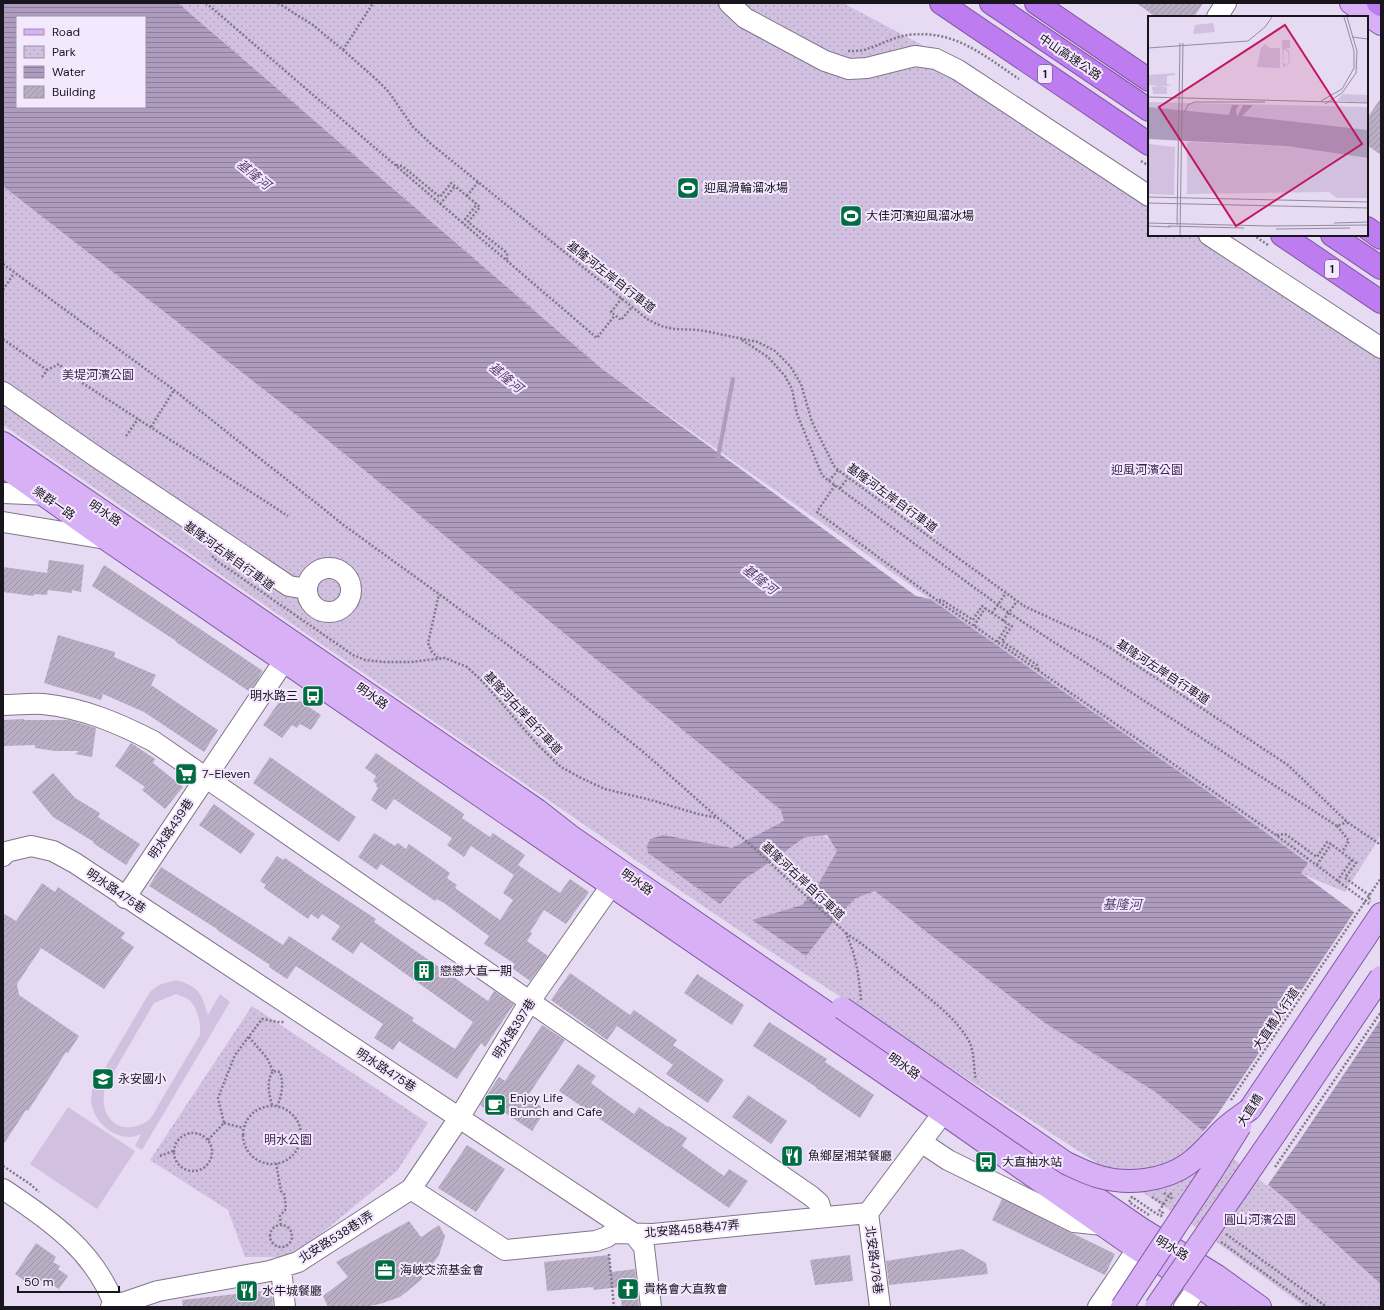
<svg xmlns="http://www.w3.org/2000/svg" width="1384" height="1310" viewBox="0 0 1384 1310" font-family="'DM Sans','Noto Sans TC',sans-serif">
  <style>
    .grass { fill: #d1c0e0; fill-rule: evenodd }
    .park { fill: url(#park-dots) }
    .water { fill: url(#water-rules); fill-rule: evenodd }
    .pier { fill: #e6dbf2 }
    .lines { fill: none; stroke-linecap: round; stroke-linejoin: round }
    .stream { stroke: #ae9cbf; stroke-width: 4 }
    .building { fill: url(#building-hatch) }
    .minor-casing { stroke: #80768a; stroke-width: 22 }
    .major-casing { stroke: #8458a6; stroke-width: 24 }
    .highway-casing { stroke: #8458a6; stroke-width: 24 }
    .path { stroke: #807888; stroke-width: 2.5; stroke-dasharray: 2 2; stroke-linecap: butt }
    .minor { stroke: #fff; stroke-width: 20 }
    .major { stroke: #d7b0f6; stroke-width: 22 }
    .highway { stroke: #bd7cf0; stroke-width: 22 }
    .major-bridge-casing { stroke: #8458a6; stroke-width: 24; stroke-linecap: butt }
    .path-bridge { stroke: #807888; stroke-width: 2.5; stroke-dasharray: 2 2; stroke-linecap: butt }
    .major-bridge { stroke: #d7b0f6; stroke-width: 22 }
    .labels { text-anchor: middle; stroke-width: 4; stroke-linejoin: round; paint-order: stroke }
    .shield { fill: #f4e8ff; stroke: #5b5461; stroke-width: 1 }
    .shield-label { font-size: 11px; font-weight: bold; fill: #19151d }
    .street-label { font-size: 12px; fill: #19151d; stroke: #f4e8ff }
    .poi-label { font-size: 12px; fill: #19151d; stroke: #f4e8ff; text-anchor: start }
    .park-label { font-size: 12px; fill: #371e4b; stroke: #f4e8ff }
    .water-label { font-size: 13px; font-style: italic; fill: #5a4070; stroke: #f4e8ff }
    .inset-road { fill: none; stroke: #948c9d; stroke-width: 1 }
    .view { fill: #c2185b; fill-opacity: 0.15; stroke: #c2185b; stroke-width: 2 }
    .inset-edge { fill: none; stroke: #19151d; stroke-width: 2 }
  </style>
  <defs>
    <pattern id="park-dots" width="8" height="8" patternUnits="userSpaceOnUse"><rect width="8" height="8" fill="#d1c0e0"/><path d="M2 2h.1M6 6h.1" fill="none" stroke="#b3a4c0" stroke-width="1.8" stroke-linecap="round"/></pattern>
    <pattern id="water-rules" width="6" height="5" patternUnits="userSpaceOnUse"><rect width="6" height="5" fill="#ae9cbf"/><path d="M0 2.5h6" fill="none" stroke="#8d7e9b"/></pattern>
    <pattern id="building-hatch" width="6" height="6" patternUnits="userSpaceOnUse"><rect width="6" height="6" fill="#b9aec4"/><path d="M-1 1l2-2M0 6l6-6M5 7l2-2" fill="none" stroke="#9e95a8"/></pattern>
  </defs>
  <rect width="100%" height="100%" fill="#e6dbf2"/>
  <path class="grass" d="M176,980C199,987 201,992 208,1015L220,994L230,1002L142,1150L135,1146L141,1134C137,1135 133,1137 129,1137C110,1136 94,1121 91,1102C91,1098 92,1094 92,1090L150,992L159,985ZM176,994C180,996 185,997 188,999C198,1007 201,1023 200,1035C187,1057 174,1078 162,1099C158,1105 154,1115 149,1120C138,1128 122,1131 112,1121C102,1111 103,1099 105,1087L154,1003Z
    M68,1107L135,1151L97,1209L30,1164Z"/>
  <path class="park" d="M178,3H843L933,51L1149,193V235H1212L1381,347V835L1345,892L1300,873L930,599L601,368Z
    M3,177L907,902L1248,1151L1381,1273V1307H1305L1199,1229L759,944L634,859L3,425Z
    M252,1006L428,1123L397,1171L300,1251L284,1257H245L228,1210L150,1160Z"/>
  <path class="water" d="M3,3H178L601,368L916,596L930,599L1237,812L1308,863L1301,873L1381,932V1284L1288,1201L1157,1093L1045,1023L929,934L875,891L856,898L836,918L806,956L752,920L802,905L818,885L837,851L827,835L805,837L776,858L743,880L720,904L648,853L647,846L650,839L663,835L732,848L784,821L781,810L303,420L3,186ZM17,17H145V107H17Z"/>
  <path class="pier" d="M1355,911L1381,930V1019L1297,1144L1267,1186L1202,1133L1217,1115Z"/>
  <g class="lines">
    <path class="stream" d="M718,457L733,379"/>
  </g>
  <path class="building" d="M1136,3H1203L1194,17H1156Z
    M1381,98V155L1367,145V118Z
    M49,560L84,565L81,592L72,590V593L48,590L47,595L34,594V596L3,592V567L47,573Z
    M104,565L263,671L250,692L176,642V641L92,586Z
    M58,635L115,652L114,657L156,675L151,685L218,730L204,752L144,712L103,694L101,700L44,683Z
    M286,692L321,715L311,730L300,724L297,728L292,725L282,738L263,725Z
    M24,719V720H69L96,728L92,757L75,754L79,751H55L35,748V745L3,746V720Z
    M131,743L155,759L153,763L183,787L165,809L142,790L145,787L115,766Z
    M376,753L464,814L462,818L490,837L493,833L525,855L518,865L560,893L570,879L589,892L566,924L544,910L530,932L532,933L527,941L548,956L530,981L512,968L515,964L484,944L489,936L444,903L437,899L435,901L381,864L377,870L358,857L374,833L395,846L398,843L406,849L409,844L450,873L447,878L457,885L455,888L500,920L513,900L503,893L514,875L471,846L464,857L447,845L452,838L394,799L386,810L371,800L378,788L376,786L377,784L373,781L376,776L365,768Z
    M270,757L356,817L339,842L253,783Z
    M53,773L75,798L100,813L98,817L140,844L126,865L93,843L94,842L53,817L32,792Z
    M214,804L255,834L241,854L199,825Z
    M277,856L283,860L285,858L304,871H303L376,919L374,922L488,1001L494,991L514,1004L485,1047L481,1043L457,1079L399,1041L393,1050L374,1038L383,1024L296,966L287,979L269,967L270,965L217,930V929L149,886L161,867L283,945L289,936L414,1018L412,1021L455,1049L473,1022L361,942L353,954L331,939L340,926L322,914L318,919L311,914L308,919L264,888L266,885L260,881Z
    M42,883L55,892L58,887L125,933L121,938L134,947L104,989L41,948L17,984L19,995L79,1036L68,1053L66,1052L28,1111L26,1110L3,1145V913L16,921Z
    M570,973L630,1015L634,1010L677,1040L673,1045L724,1080L708,1103L666,1074L673,1065L617,1026L607,1040L551,1000Z
    M697,974L744,1005L732,1025L684,993Z
    M769,1022L827,1059L825,1062L874,1095L860,1118L816,1088V1087L753,1046Z
    M542,1025L565,1040L527,1097L546,1110L532,1131L498,1108L494,1115L480,1105L499,1077L505,1081Z
    M578,1064L596,1076L591,1083L607,1095L634,1114L639,1107L668,1127L669,1126L687,1138L682,1146L724,1176L729,1169L748,1181L729,1208L559,1091Z
    M748,1095L787,1121L771,1144L732,1117Z
    M467,1145L505,1169L476,1212L438,1188Z
    M1002,1199L1115,1254L1105,1275L992,1220Z
    M409,1221L421,1237L439,1225L445,1236L439,1255L421,1280L400,1297L380,1304L364,1307H328L323,1296L348,1277L336,1262Z
    M36,1243L56,1257L53,1262L60,1266L58,1269L68,1276L59,1289L54,1286L52,1288L40,1280L35,1288L15,1274Z
    M962,1249L986,1263L988,1274L889,1285L886,1261Z
    M609,1255L611,1272L635,1269L639,1307H622L619,1287L594,1290L593,1287L547,1291L544,1262Z
    M850,1255L853,1281L815,1285L810,1260Z
    M272,1290L273,1307H183L182,1300Z"/>
  <g class="lines">
    <g class="minor-casing">
      <path id="minor" d="M729,3L745,18L825,61L849,69L867,68L915,56L936,59L958,70L1149,196
        M1217,17L1226,3
        M1209,235L1381,348
        M3,392L95,456L289,586L307,589
        M3,493L51,495
        M3,522L106,539
        M307 590a22 22 0 1 1 44 0a22 22 0 1 1-44 0Z
        M3,705C16,705 30,703 43,704C83,708 118,723 153,741L811,1196L819,1203L823,1217
        M3,856L6,852L31,846L53,851L75,863L633,1233L644,1247L651,1307
        M125,898L284,661
        M921,1142L948,1160L1074,1222L1103,1225
        M3,1189C50,1220 96,1252 115,1307
        M411,1189L505,1250L596,1241L607,1237L612,1233L653,1234L868,1213L943,1113
        M868,1213L880,1307
        M281,1268L285,1307
        M111,1307L158,1291L270,1271L298,1262L411,1189L459,1118L530,1001L620,873
        M1098,1307L1146,1236
        M1184,1307L1208,1272"/>
    </g>
    <g class="major-casing">
      <path id="major" d="M1351,3L1381,24
        M3,443L537,810L569,835L621,871L1140,1228L1217,1276L1260,1307
        M3,466L106,539L943,1113L1137,1249L1199,1286L1228,1307
        M1250,1109L1381,914"/>
    </g>
    <g class="highway-casing">
      <path id="highway" d="M941,3L1149,144
        M991,3L1149,110
        M1036,3L1149,80
        M1378,3L1381,5
        M1367,228L1381,238
        M1282,235L1381,302
        M1332,235L1381,268"/>
    </g>
    <path class="path" d="M206,3L597,338L615,315
      M278,3L313,25L343,50L377,80L388,91L413,127L430,143L647,319L661,326L673,329L700,330L758,342L775,351L790,366L801,384L812,422L834,466L838,470L1017,601L1026,607L1098,640L1288,765L1347,822L1381,845
      M343,50L373,3
      M848,51C853,51 859,51 864,50C878,46 893,37 908,35C954,29 983,55 1019,79
      M1141,161L1149,166
      M396,165L402,166L440,197L451,183L480,207L468,222L507,253V261
      M467,196L478,182
      M440,204L455,186
      M462,223L477,204
      M1253,235L1268,245
      M3,264L174,390L345,526L439,594L528,660L641,750L717,817
      M3,290L14,273
      M622,298L611,312L621,320L632,307
      M3,339L47,370
      M742,340L768,357L785,376L792,389L797,414L822,475L829,481L1009,613L1337,826L1347,822
      M42,377L47,370L59,364L70,375L288,516
      M151,427L174,390
      M126,436L138,419
      M829,481L838,470
      M835,485L817,512L938,601L1276,835L1369,904
      M840,488L848,478
      M212,556L217,561L353,655L365,660L384,662H411L445,658L467,667L483,682L538,745L561,767L581,778L605,789L651,800L698,814L718,818L743,838L845,932C856,954 859,976 861,1000
      M939,600H942L973,620L982,606L1008,624L1012,626L1002,641L1037,665L1039,671
      M992,613L1006,593
      M1003,621L1017,601
      M974,626L985,608
      M997,642L1008,624
      M438,658L432,652L428,643L439,594
      M1337,826L1349,841L1342,852
      M1277,835L1285,834L1317,857L1327,842L1331,844L1356,863L1345,878L1369,895L1370,902
      M1317,865L1331,844
      M1337,881L1352,860
      M846,933C868,948 890,966 911,983C931,1000 956,1018 969,1041C975,1053 973,1067 976,1080
      M249,1037L267,1058L273,1071
      M272,1105C269,1094 266,1081 273,1071L280,1072C284,1084 282,1095 277,1106
      M243 1135a29 29 0 1 1 58 0a29 29 0 1 1-58 0Z
      M224,1123L243,1128
      M174 1152a19 19 0 1 1 38 0a19 19 0 1 1-38 0Z
      M208,1140L224,1123L218,1098L235,1055L262,1019L278,1022H285
      M160,1156L173,1151
      M276,1163L281,1191L284,1194L285,1200L286,1209L280,1216L281,1226
      M3,1166L30,1184L39,1192
      M1164,1193L1173,1199
      M1157,1214L1161,1216L1163,1213L1159,1211
      M270 1236a11 11 0 1 1 22 0a11 11 0 1 1-22 0Z
      M1226,1234L1327,1307
      M1221,1242L1311,1307
      M609,1254L614,1307"/>
    <use href="#minor" class="minor"/>
    <use href="#major" class="major"/>
    <use href="#highway" class="highway"/>
    <g class="major-bridge-casing">
      <path id="major-bridge" d="M842,1008L1066,1163C1077,1168 1088,1174 1100,1177C1128,1185 1164,1181 1188,1164C1202,1154 1211,1142 1223,1130C1231,1122 1241,1116 1250,1109
        M1122,1307L1212,1171L1240,1126
        M1156,1307L1277,1131L1381,977"/>
    </g>
    <path class="path-bridge" d="M1231,1100L1381,878
      M1275,1167L1381,1012
      M1152,1197L1164,1205
      M1159,1211L1172,1192
      M1149,1215L1129,1202L1132,1197L1157,1214"/>
    <use href="#major-bridge" class="major-bridge"/>
  </g>
  <defs>
    <g id="stadium-square" transform="scale(1.15)"><rect x="-9" y="-9" width="18" height="18" rx="4" fill="#026c42" stroke="#f4e8ff"/><path d="M0-5a6.5 5 0 1 0 0 10a6.5 5 0 1 0 0-10ZM-3.5-1.8h7v3.6h-7Z" fill="#fff"/></g>
    <g id="bus-square" transform="scale(1.15)"><rect x="-9" y="-9" width="18" height="18" rx="4" fill="#026c42" stroke="#f4e8ff"/><path d="M-5-6H5V4H4V6H2V4H-2V6H-4V4H-5ZM-3.5-4V0h7V-4ZM-3.5 1.2v1.5H-2V1.2ZM2 1.2v1.5H3.5V1.2Z" fill="#fff"/></g>
    <g id="supermarket-square" transform="scale(1.15)"><rect x="-9" y="-9" width="18" height="18" rx="4" fill="#026c42" stroke="#f4e8ff"/><path d="M-6-5.5h2.5l.6 2H6L4.5 2H-2.5L-4.4-4H-6ZM-1.5 3.2a1.3 1.3 0 1 0 .1 0ZM3 3.2a1.3 1.3 0 1 0 .1 0Z" fill="#fff"/></g>
    <g id="building-square" transform="scale(1.15)"><rect x="-9" y="-9" width="18" height="18" rx="4" fill="#026c42" stroke="#f4e8ff"/><path d="M-4-6H4V6H1V3H-1V6H-4ZM-2.5-4.3h1.7v1.8h-1.7ZM.8-4.3h1.7v1.8H.8ZM-2.5-1h1.7V.8h-1.7ZM.8-1h1.7V.8H.8Z" fill="#fff"/></g>
    <g id="school-square" transform="scale(1.15)"><rect x="-9" y="-9" width="18" height="18" rx="4" fill="#026c42" stroke="#f4e8ff"/><path d="M0-5L7-2L0 1L-7-2ZM-4 1L0 2.5L4 1V4Q0 6-4 4Z" fill="#fff"/></g>
    <g id="cafe-square" transform="scale(1.15)"><rect x="-9" y="-9" width="18" height="18" rx="4" fill="#026c42" stroke="#f4e8ff"/><path d="M-5.5-4.5H6V0H3Q3 3.5 0 3.5H-2.5Q-5.5 3.5-5.5 0ZM3-3.2v2h1.7v-2ZM-6 4.5H4V6H-6Z" fill="#fff"/></g>
    <g id="restaurant-square" transform="scale(1.15)"><rect x="-9" y="-9" width="18" height="18" rx="4" fill="#026c42" stroke="#f4e8ff"/><path d="M-5-6h1v4h1v-4h1v4h1v-4h1v5L-1.5 .5V6h-2V.5L-5-1ZM5-6V6H3V1.5H1.5Q1.5-4 5-6Z" fill="#fff"/></g>
    <g id="office-square" transform="scale(1.15)"><rect x="-9" y="-9" width="18" height="18" rx="4" fill="#026c42" stroke="#f4e8ff"/><path d="M-6-3h4V-5.5h4V-3h4V5H-6ZM-1-4.5V-3h2v-1.5ZM-6 0V1H6V0Z" fill="#fff"/></g>
    <g id="church-square" transform="scale(1.15)"><rect x="-9" y="-9" width="18" height="18" rx="4" fill="#026c42" stroke="#f4e8ff"/><path d="M-1.2-6h2.4v3.5h3.3v2.4h-3.3V6h-2.4V-.1h-3.3v-2.4h3.3Z" fill="#fff"/></g>
  </defs>
  <g fill-rule="evenodd">
    <use href="#stadium-square" x="688" y="188"/>
    <use href="#stadium-square" x="851" y="216"/>
    <use href="#bus-square" x="313" y="696"/>
    <use href="#supermarket-square" x="186" y="774"/>
    <use href="#building-square" x="424" y="971"/>
    <use href="#school-square" x="103" y="1079"/>
    <use href="#cafe-square" x="495" y="1105"/>
    <use href="#restaurant-square" x="792" y="1156"/>
    <use href="#bus-square" x="986" y="1162"/>
    <use href="#office-square" x="385" y="1270"/>
    <use href="#church-square" x="628" y="1289"/>
    <use href="#restaurant-square" x="247" y="1291"/>
  </g>
  <g class="labels">
    <g class="shield">
      <rect x="1038" y="65" width="14" height="18" rx="3"/>
      <rect x="1325" y="260" width="14" height="18" rx="3"/>
    </g>
    <g class="shield-label">
      <text x="1045" y="78">1</text>
      <text x="1332" y="273">1</text>
    </g>
    <g class="street-label">
      <text transform="translate(1070 57) rotate(34)" y="4">中山高速公路</text>
      <text transform="translate(611 277) rotate(38)" y="4">基隆河左岸自行車道</text>
      <text transform="translate(892 498) rotate(36)" y="4">基隆河左岸自行車道</text>
      <text transform="translate(54 503) rotate(35)" y="4">樂群一路</text>
      <text transform="translate(105 513) rotate(34)" y="4">明水路</text>
      <text transform="translate(229 556) rotate(36)" y="4">基隆河右岸自行車道</text>
      <text transform="translate(1163 672) rotate(33)" y="4">基隆河左岸自行車道</text>
      <text transform="translate(372 696) rotate(35)" y="4">明水路</text>
      <text transform="translate(523 713) rotate(47)" y="4">基隆河右岸自行車道</text>
      <text transform="translate(171 829) rotate(-56)" y="4">明水路439巷</text>
      <text transform="translate(803 881) rotate(43)" y="4">基隆河右岸自行車道</text>
      <text transform="translate(637 882) rotate(35)" y="4">明水路</text>
      <text transform="translate(116 891) rotate(34)" y="4">明水路475巷</text>
      <text transform="translate(1276 1019) rotate(-56)" y="4">大直橋人行道</text>
      <text transform="translate(514 1029) rotate(-58)" y="4">明水路397巷</text>
      <text transform="translate(904 1066) rotate(35)" y="4">明水路</text>
      <text transform="translate(386 1070) rotate(33)" y="4">明水路475巷</text>
      <text transform="translate(1250 1110) rotate(-57)" y="4">大直橋</text>
      <text transform="translate(692 1229) rotate(-5)" y="4">北安路458巷47弄</text>
      <text transform="translate(336 1237) rotate(-32)" y="4">北安路538巷1弄</text>
      <text transform="translate(1172 1248) rotate(31)" y="4">明水路</text>
      <text transform="translate(874 1260) rotate(83)" y="4">北安路476巷</text>
    </g>
    <g class="poi-label">
      <text x="704" y="192">迎風滑輪溜冰場</text>
      <text x="866" y="220">大佳河濱迎風溜冰場</text>
      <text x="298" y="700" text-anchor="end">明水路三</text>
      <text x="202" y="778">7-Eleven</text>
      <text x="440" y="975">戀戀大直一期</text>
      <text x="118" y="1083">永安國小</text>
      <text x="510" y="1102">Enjoy Life<tspan x="510" dy="14">Brunch and Cafe</tspan></text>
      <text x="808" y="1160">魚鄉屋湘菜餐廳</text>
      <text x="1002" y="1166">大直抽水站</text>
      <text x="400" y="1274">海峽交流基金會</text>
      <text x="644" y="1293">貴格會大直教會</text>
      <text x="262" y="1295">水牛城餐廳</text>
    </g>
    <g class="park-label">
      <text x="98" y="379">美堤河濱公園</text>
      <text x="1147" y="474">迎風河濱公園</text>
      <text x="288" y="1144">明水公園</text>
      <text x="1260" y="1224">圓山河濱公園</text>
    </g>
    <g class="water-label">
      <text transform="translate(254 174) rotate(39)" y="5">基隆河</text>
      <text transform="translate(506 377) rotate(39)" y="5">基隆河</text>
      <text transform="translate(760 579) rotate(38)" y="5">基隆河</text>
      <text x="1122" y="909">基隆河</text>
    </g>
  </g>
  <g transform="translate(1148 16)">
    <rect width="220" height="220" fill="#e6dbf2"/>
    <path d="M65,7L67,16L45,18L47,9ZM134,24H142V32H138L141,35L142,47L135,51ZM136,33L140,36L141,46L138,49L135,46ZM27,57V59L19,60V68L24,70H12L19,71V78H5L4,71L12,70L1,69L0,59Z" fill="#d1c0e0" fill-rule="evenodd"/>
    <path d="M117,28L122,32H132V52L109,51L113,32ZM195,78L220,79V87L188,85ZM0,86L220,91V114L32,97L0,92ZM44,126L138,130L220,142V182H189L181,176L39,178V127ZM0,128L27,131L26,179L0,178Z" fill="#d1c0e0"/>
    <path d="M84,89H91L88,94L89,101L95,89H105L94,100L220,114V142L138,130L0,123V91L81,99Z" fill="#ae9cbf"/>
    <path class="inset-road" d="M204,21L220,23M0,32L100,25L117,11L124,1M0,81L220,87M173,85L194,73L206,52V35L196,1M177,88L194,77L208,57L209,35L199,1M36,97L40,89L46,86H117M0,181L220,186M0,187L220,192M0,207L122,210L220,209M186,207L220,206M29,209L32,27M0,210L23,211M20,210L96,212M128,213L202,212M32,219L35,27"/>
    <path class="view" d="M137,9L214,128L88,210L11,91Z"/>
    <rect width="220" height="220" class="inset-edge"/>
  </g>
  <rect width="1384" height="1310" fill="none" stroke="#19151d" stroke-width="8"/>
  <rect x="16" y="16" width="130" height="92" fill="#f4e8ff" stroke="#9c94a5"/>
  <rect x="24" y="29" width="20" height="6" fill="#d7b0f6" stroke="#9c94a5"/>
  <text x="52" y="36" font-size="12" fill="#19151d">Road</text>
  <rect x="24" y="46" width="20" height="12" fill="url(#park-dots)" stroke="#9c94a5"/>
  <text x="52" y="56" font-size="12" fill="#19151d">Park</text>
  <rect x="24" y="66" width="20" height="12" fill="url(#water-rules)" stroke="#9c94a5"/>
  <text x="52" y="76" font-size="12" fill="#19151d">Water</text>
  <rect x="24" y="86" width="20" height="12" fill="url(#building-hatch)" stroke="#9c94a5"/>
  <text x="52" y="96" font-size="12" fill="#19151d">Building</text>
  <path d="M18 1286v6h101v-6" fill="none" stroke="#19151d" stroke-width="2"/>
  <text x="24" y="1286" font-size="12" fill="#19151d" stroke="#f4e8ff" stroke-width="3" paint-order="stroke">50 m</text>
</svg>
